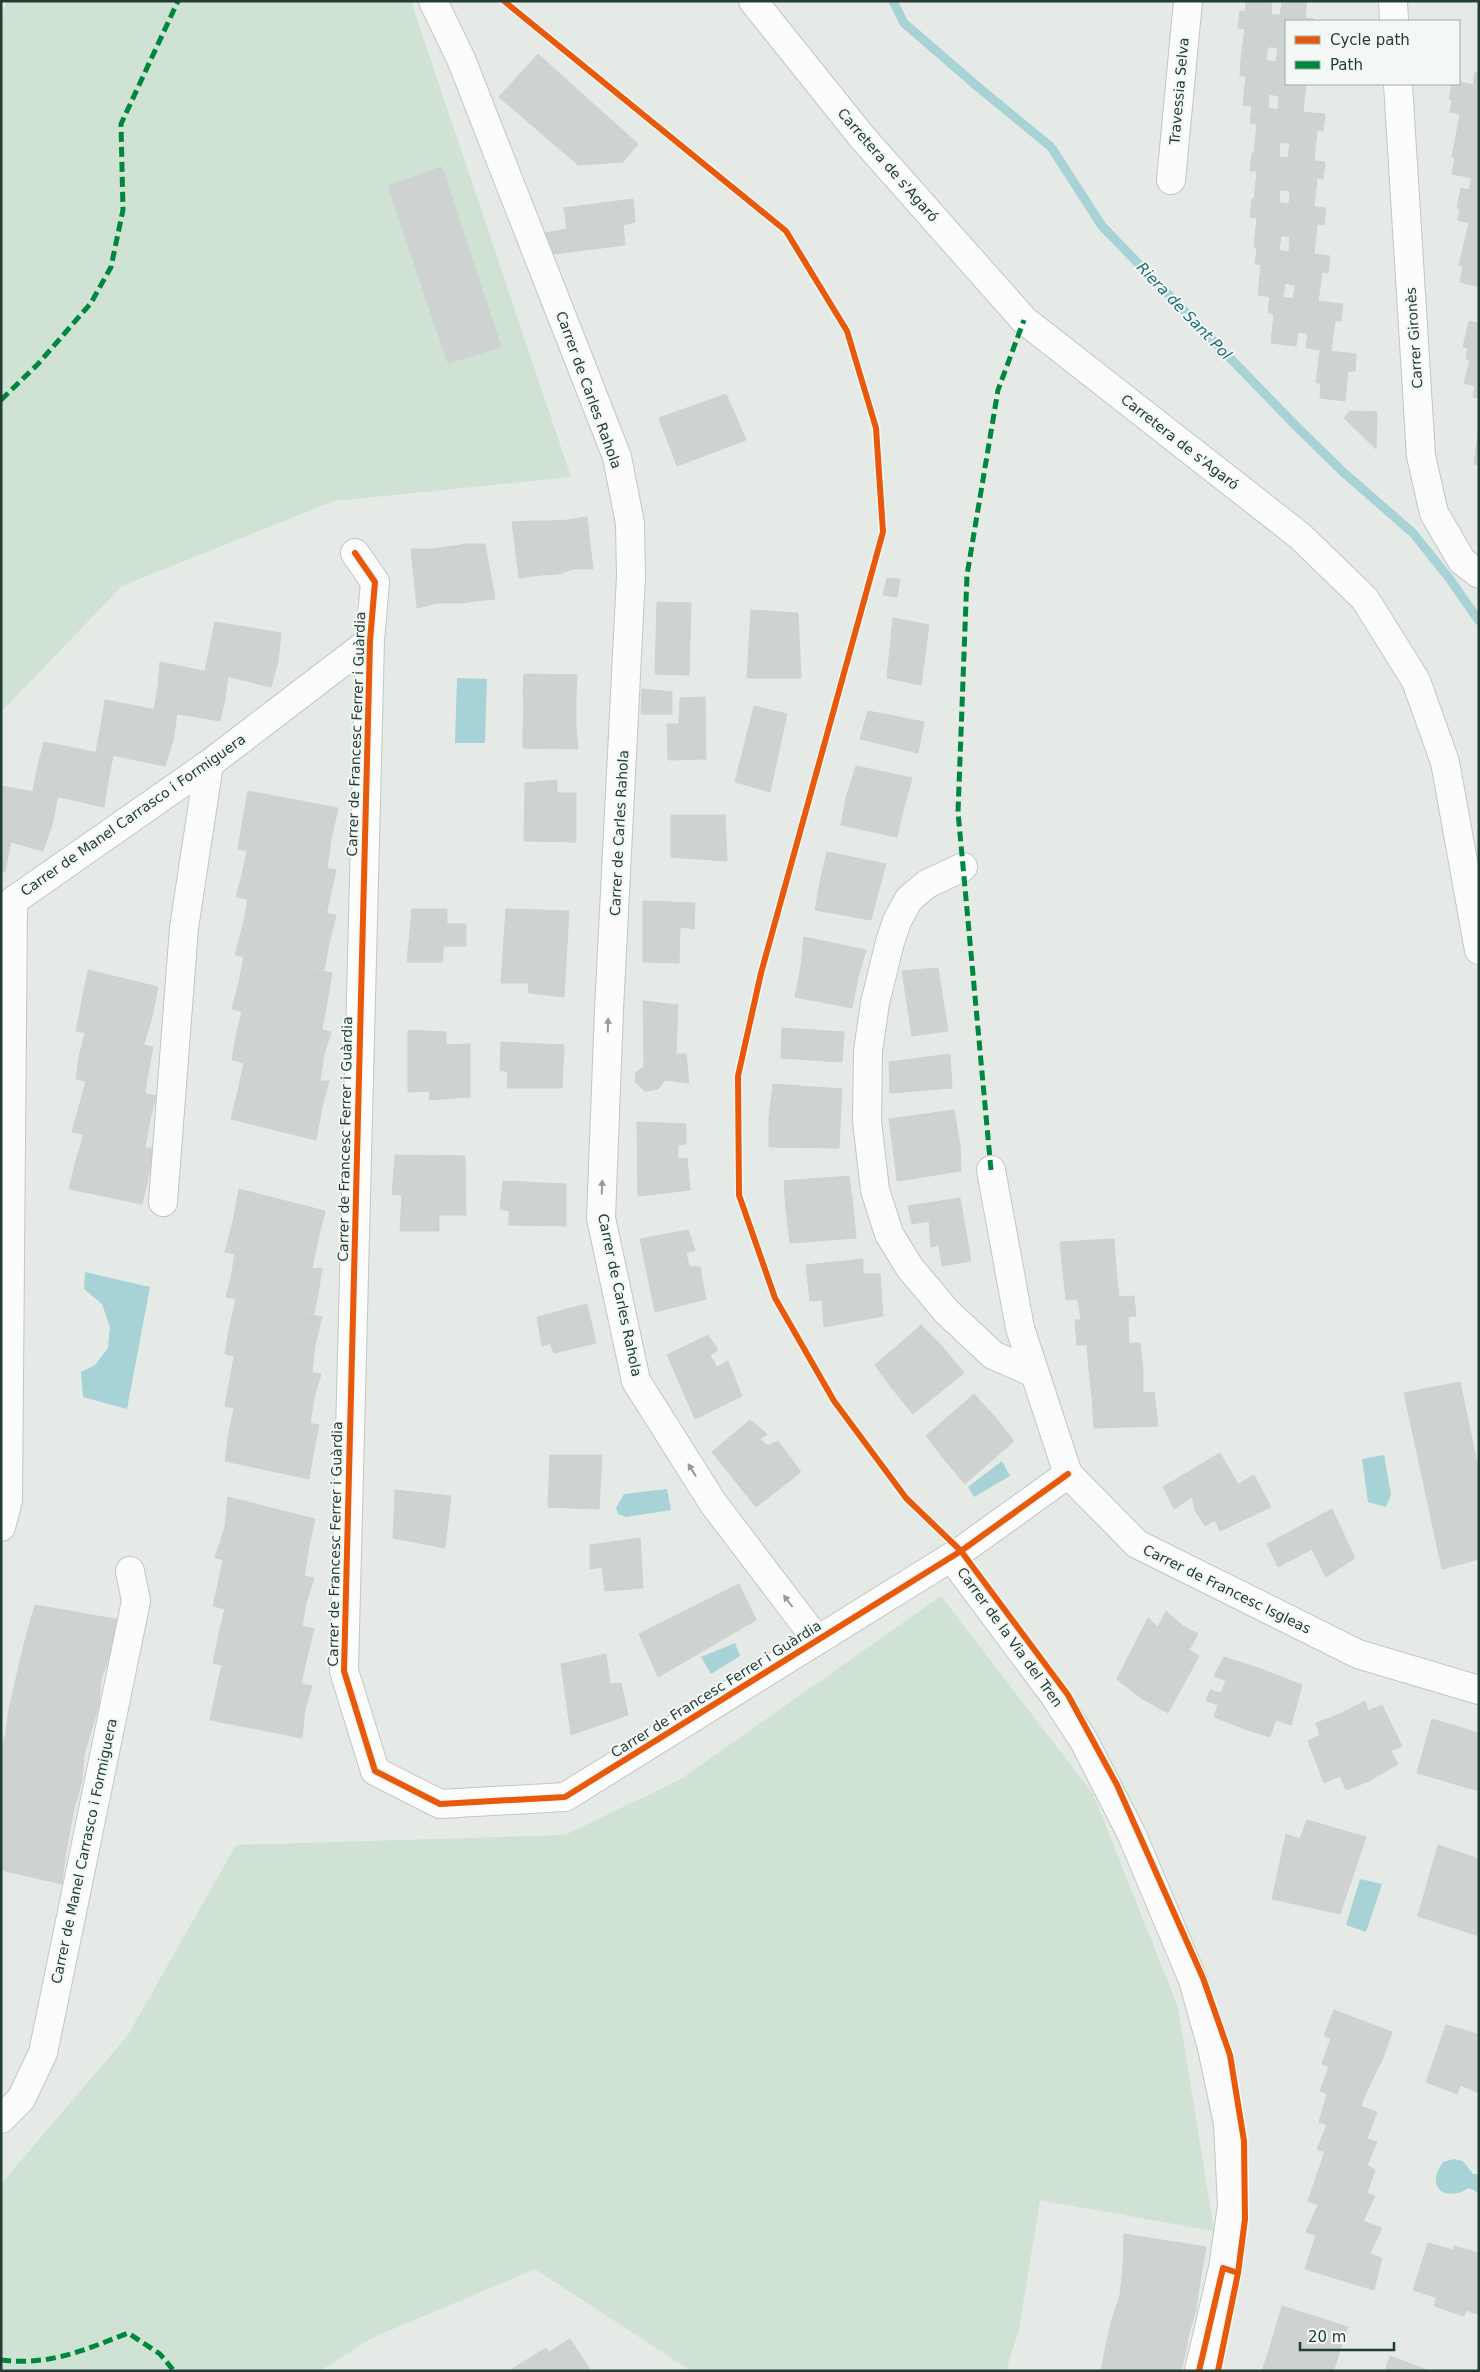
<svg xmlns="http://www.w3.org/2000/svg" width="1480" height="2372" viewBox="0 0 1480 2372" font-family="'DejaVu Sans',sans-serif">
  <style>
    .green { fill: #cfe2d3 }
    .water { fill: #a7d2d6 }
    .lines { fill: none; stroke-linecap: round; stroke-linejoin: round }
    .stream { stroke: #a7d2d6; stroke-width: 9 }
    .building { fill: #ced2d0; stroke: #cdd3d0 }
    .minor-casing { stroke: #c2c7c4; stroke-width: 30 }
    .minor { stroke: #fbfcfb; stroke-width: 28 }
    .quiet { stroke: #00873e; stroke-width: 5; stroke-dasharray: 10 5; stroke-linecap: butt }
    .cycleway-casing { stroke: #f3f8f5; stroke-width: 9 }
    .cycleway { stroke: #e8590c; stroke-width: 6 }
    .oneway { fill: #8f9c98 }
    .labels { text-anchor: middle; stroke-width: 4; stroke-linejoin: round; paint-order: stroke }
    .street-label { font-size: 14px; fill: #233c34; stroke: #f3f8f5 }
    .water-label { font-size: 15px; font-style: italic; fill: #206c75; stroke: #f3f8f5 }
  </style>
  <rect width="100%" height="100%" fill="#e5eae7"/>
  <path class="green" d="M8,1H411L571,477L334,501L122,586L1,712V14Z
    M941,1596L1093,1794L1178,2007L1214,2231L1040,2200L1019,2329L1006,2371H691L535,2269L372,2338L320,2371H1V2184L128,2035L236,1845L565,1835L681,1779Z"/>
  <path class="water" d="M457,678L487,679L485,743H455Z
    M85,1272L150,1287L127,1409L83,1397L81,1372L95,1365L108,1348L110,1327L102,1304L84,1289Z
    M1384,1455L1391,1495L1386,1507L1368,1502L1362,1459Z
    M1002,1461L1010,1476L974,1497L968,1487Z
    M667,1489L671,1510L626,1517L618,1514L616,1508L624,1494Z
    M735,1643L740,1656L711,1674L701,1657Z
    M1360,1879L1382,1884L1366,1932L1346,1925Z
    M1454,2159L1463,2161L1473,2174H1479V2193L1469,2188C1444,2203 1425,2187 1443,2162Z"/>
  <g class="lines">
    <path class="stream" d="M893,1L904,23L978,87L1051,147L1102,226L1295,425L1343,472L1413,533L1449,578L1479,621"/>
  </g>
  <path class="building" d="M1246,1H1272L1271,14L1245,12Z
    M1277,1H1307L1305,18L1280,15L1282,2Z
    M1240,11L1277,15L1273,47H1268L1266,61L1241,58L1245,29L1238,28Z
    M1277,15L1314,19L1313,21H1286V64L1276,62L1278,48L1273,47Z
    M538,54L638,144L623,162L578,165L499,97Z
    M1241,58L1278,62L1274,95L1269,94L1268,108L1243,105L1246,76H1240Z
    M1278,62L1286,64V84H1306L1303,112L1278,109L1279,96L1274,95Z
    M1475,72L1479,73V192L1469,190L1472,178L1452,174L1455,158L1452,157L1460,114L1450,112L1452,100H1449L1452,84H1459V82L1473,85Z
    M1252,106L1288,111L1285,143L1280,142L1279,157L1254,153L1257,124L1250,123Z
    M1288,111L1325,114L1323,131L1317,130L1314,160L1288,158L1290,143H1285Z
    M1252,153L1288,158L1285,190H1280L1279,203L1254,200L1257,171H1250Z
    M1288,158L1325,162L1323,179L1317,178L1314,207L1289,204L1290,191L1285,190Z
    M442,167L501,347L448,363L388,186Z
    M1461,188L1479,192V287L1460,282L1463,266L1459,265L1469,223L1458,220L1460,209L1457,208Z
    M633,199L635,222L623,225L625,245L554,254L545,233L567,229L564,208Z
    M1252,199L1289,204L1285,236H1281L1279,250L1254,247L1257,218L1250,217Z
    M1289,204L1326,208L1324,225L1317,224L1314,254L1289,251L1290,237L1285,236Z
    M1257,248L1293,252L1290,284L1285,283L1283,298L1258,295L1261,265L1255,264Z
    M1293,252L1330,256L1328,273L1322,272L1318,302L1293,299L1295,285L1290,284Z
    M1270,296L1307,300L1303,333L1298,332L1296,346L1271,343L1274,314L1268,313Z
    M1307,300L1343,304L1341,321H1335L1331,351L1306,348L1308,333H1303Z
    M1469,321L1479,323V398L1473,397L1475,386L1464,383L1470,360L1466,359L1468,348L1463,347Z
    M1320,350L1356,354L1355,371H1348L1345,401L1320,398L1321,383H1316Z
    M726,394L746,440L677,466L659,418Z
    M1350,411L1377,412L1376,449L1344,418Z
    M1478,432H1479V465L1474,464Z
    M587,517L593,569H574L568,520Z
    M568,520L574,569L558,574L552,521Z
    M531,521L540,575L519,578L512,522Z
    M531,521H552L558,574L540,575Z
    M467,544H485L495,599L476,601Z
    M467,544L476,601L458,603L453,546Z
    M453,546L458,603H437L431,549Z
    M411,549H431L437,603L417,608Z
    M887,578L900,579L897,597L883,595Z
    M657,602L691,603L689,675L655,674Z
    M751,610L798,613L801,678H747Z
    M893,618L929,625L921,685L887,678Z
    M215,622L281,633L278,661L210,646Z
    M210,646L278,661L271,687L205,671Z
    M160,662L228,676L225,699L158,686Z
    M524,674L577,675L576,694L523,692Z
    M158,686L225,699L220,721L154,710Z
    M642,689L672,692V714H641Z
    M523,692L576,694V711L524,710Z
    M705,697L706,759L668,760L667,724H679L680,698Z
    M105,700L177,714L173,741L101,725Z
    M754,706L787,714L770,792L735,782Z
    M524,710L576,711V728L523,727Z
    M868,711L924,722L918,753L860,739Z
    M101,725L173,741L165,766L96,752Z
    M523,727L576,728L578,749L523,748Z
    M44,742L113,756L108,781L38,765Z
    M38,765L108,781L104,807L33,791Z
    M856,766L912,778L903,811L846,798Z
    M557,780V793H576V842L524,841L525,783Z
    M1,786L58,796L52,825L1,813Z
    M248,791L338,808L331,840L243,819Z
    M846,798L903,811L897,837L841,825Z
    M1,813L52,825L43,851L1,839Z
    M671,815H725L727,861L671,857Z
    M243,819L331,840L327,868L238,849Z
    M1,839L11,841L5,872H1Z
    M247,851L336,870L331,893L242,875Z
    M827,852L886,864L878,893L820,882Z
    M242,875L331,893L326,915L236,897Z
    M820,882L878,893L871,920L815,910Z
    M248,899L336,915L329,944L243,925Z
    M643,901L695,903L694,929L680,927L679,963L643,962Z
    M412,909H447V924H466V946H443V962H407Z
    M506,909L569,911L564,997L529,993L528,983H501Z
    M243,925L329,944L324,970L235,955Z
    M804,937L866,950L858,977L801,966Z
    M244,956L332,973L327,1002L239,982Z
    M801,966L858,977L852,1008L795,997Z
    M938,968L948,1031L912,1036L902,971Z
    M88,970L158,987L152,1017L82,1000Z
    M239,982L327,1002L322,1030L232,1009Z
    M82,1000L152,1017L144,1044L76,1031Z
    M643,1001L678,1005L676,1054H686L689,1083L665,1080L658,1089L645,1091L635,1082L636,1072L644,1067Z
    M242,1011L331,1032L324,1055L236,1036Z
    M782,1028L844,1032L842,1062L781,1058Z
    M408,1030L446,1032V1045L470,1044V1097L429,1100L430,1091L408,1092Z
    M85,1033L153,1047L148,1073L79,1057Z
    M236,1036L324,1055L320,1081L232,1060Z
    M501,1042L564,1045L562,1088H507L508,1072L500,1070Z
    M950,1054L952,1088L890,1093L889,1062Z
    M79,1057L148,1073L145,1094L76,1079Z
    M244,1063L320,1081H329L322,1107L239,1086Z
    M86,1081L156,1096L150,1120L79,1107Z
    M773,1084L842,1089L840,1124L769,1118Z
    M239,1086L322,1107L316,1140L231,1119Z
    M79,1107L150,1120L145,1148L72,1132Z
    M954,1110L960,1145L894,1156L889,1119Z
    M769,1118L840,1124L839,1148L769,1147Z
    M637,1122L686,1124V1144L678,1145V1159L687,1158L690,1190L638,1196Z
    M84,1134L145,1148H155L148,1178L76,1160Z
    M960,1145L961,1171L897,1181L894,1156Z
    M395,1155L465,1156L466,1215H439V1231H400L402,1195L392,1194Z
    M76,1160L148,1178L142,1204L69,1189Z
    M849,1176L853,1206L786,1210L784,1181Z
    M503,1181L566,1184V1226L509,1225V1211L500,1209Z
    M239,1189L325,1211L318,1239L233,1221Z
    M960,1198L971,1261L942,1266L939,1245L931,1247L929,1221L912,1224L908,1206Z
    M853,1206L856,1238L790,1243L786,1210Z
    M233,1221L318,1239L312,1269L225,1252Z
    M688,1230L695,1250L686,1253L689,1266L700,1267L706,1299L655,1312L640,1239Z
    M1114,1239L1116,1268L1063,1272L1060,1242Z
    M235,1253L312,1269L322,1268L318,1294L231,1278Z
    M863,1259V1274H880L883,1316L824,1327L822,1300L810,1301L806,1265Z
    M1116,1268L1119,1297L1066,1300L1063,1272Z
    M231,1278L318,1294L314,1314L226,1297Z
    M1134,1296L1136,1316L1081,1320L1078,1300Z
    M236,1299L322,1317L315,1345L229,1330Z
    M587,1304L596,1343L554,1353L550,1343L542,1346L537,1317Z
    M1128,1317L1129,1344L1077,1345L1075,1320Z
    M921,1325L941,1345L890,1386L875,1365Z
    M229,1330L315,1345L312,1372L225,1354Z
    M708,1335L718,1350L710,1355L717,1367L728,1361L742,1396L695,1419L667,1355Z
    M1140,1343L1143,1369L1089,1371L1087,1346Z
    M941,1345L964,1373L913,1414L890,1386Z
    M234,1357L321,1374L314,1398L230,1379Z
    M1143,1369V1393L1092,1396L1089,1371Z
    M230,1379L314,1398L310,1424L225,1406Z
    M1460,1382L1479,1472V1559L1442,1569L1404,1393Z
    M1154,1392L1158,1426L1094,1428L1092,1396Z
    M974,1394L995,1417L944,1459L926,1436Z
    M234,1408L319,1425L314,1450L229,1432Z
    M995,1417L1014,1441L965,1484L944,1459Z
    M750,1420L767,1434L760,1439L768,1446L778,1441L801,1472L756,1507L712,1452Z
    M229,1432L314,1450L309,1479L225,1461Z
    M1220,1453L1238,1484L1195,1510L1192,1497L1174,1509L1163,1487Z
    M550,1455H602L599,1509L548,1507Z
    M1254,1475L1271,1507L1220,1531L1215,1520L1205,1526L1195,1510Z
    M395,1490L451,1496L445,1548L393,1538Z
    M228,1497L315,1519L309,1546L225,1527Z
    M1332,1509L1355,1558L1326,1577L1312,1549L1278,1567L1267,1544Z
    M225,1527L309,1546L304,1577L215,1558Z
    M640,1538L643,1588L605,1591L602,1567L590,1569V1545Z
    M223,1559L314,1578L306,1603L218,1584Z
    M218,1584L306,1603L302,1627L213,1606Z
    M739,1584L756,1620L658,1677L639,1634Z
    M35,1605L120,1620L111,1651L27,1633Z
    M225,1609L314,1629L308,1653L219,1633Z
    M1166,1611L1183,1626L1141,1698L1117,1679L1148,1618L1158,1627Z
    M1183,1626L1198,1634L1189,1650L1199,1656L1168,1713L1141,1698Z
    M27,1633L111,1651L101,1680L21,1657Z
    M219,1633L308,1653L301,1683L213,1663Z
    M606,1654L610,1684L621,1683L628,1715L571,1735L561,1664Z
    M21,1657L101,1680L99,1705L15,1683Z
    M1224,1657L1261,1669L1242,1728L1214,1717L1218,1705L1206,1701L1210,1690L1221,1693L1226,1681L1214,1676Z
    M222,1665L312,1686L305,1709L216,1691Z
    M1261,1669L1302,1685L1291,1725L1276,1720L1270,1737L1242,1728Z
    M15,1683L99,1705L92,1728L9,1709Z
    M216,1691L305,1709L302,1738L210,1720Z
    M1365,1701L1368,1711L1382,1705L1402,1746L1391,1751L1398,1764L1369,1781L1340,1714Z
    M9,1709L92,1728L84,1755L5,1737Z
    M1340,1714L1369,1781L1346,1790L1340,1776L1324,1783L1308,1741L1320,1735L1316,1723Z
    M1432,1719L1479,1733V1791L1417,1773Z
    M5,1737L84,1755L82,1781L1,1762V1748Z
    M1,1762L82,1781L74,1809L1,1787Z
    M1,1787L74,1809L69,1835L1,1817Z
    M1,1817L69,1835L65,1857L1,1842Z
    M1307,1820L1366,1837L1340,1914L1272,1899L1286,1834L1300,1839Z
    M1,1842L65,1857L62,1884L1,1870Z
    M1438,1845L1479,1859V1936L1418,1916Z
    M1334,2010L1392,2032L1383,2058L1324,2036Z
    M1446,2025L1478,2034L1457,2094L1426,2082Z
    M1331,2038L1383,2058L1371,2082L1322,2064Z
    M1476,2040L1479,2041V2093L1460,2085Z
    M1329,2067L1371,2082L1360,2107L1320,2091Z
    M1327,2094L1377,2112L1367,2138L1319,2122Z
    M1327,2125L1377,2142L1367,2165L1317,2149Z
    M1325,2151L1367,2165L1375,2170L1367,2193L1317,2175Z
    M1317,2175L1375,2196L1363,2221L1308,2201Z
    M1318,2205L1382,2228L1370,2253L1306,2232Z
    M1124,2234L1206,2247L1200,2282L1123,2267Z
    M1316,2235L1382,2258L1374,2290L1305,2269Z
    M1428,2243L1453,2250L1437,2298L1413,2290Z
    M1454,2246L1479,2253V2275L1464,2316L1434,2306Z
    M1123,2267L1200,2282L1196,2310L1120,2295Z
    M1479,2275V2315L1466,2310Z
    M1120,2295L1196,2310L1189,2333L1112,2319Z
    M1282,2306L1348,2327L1334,2369L1269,2350Z
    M1112,2319L1189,2333L1185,2355L1106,2345Z
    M570,2339L591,2371H514L512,2369L546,2348L549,2352Z
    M1106,2345L1185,2355L1181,2371H1101Z
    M1269,2350L1334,2369L1333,2371H1262Z
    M1390,2356L1430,2371H1385Z"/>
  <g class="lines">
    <g class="minor-casing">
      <path id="minor" d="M433,1L461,59L617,457L630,523L631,576L609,1010L601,1218L636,1381L713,1503L817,1640
        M753,1L862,137L1024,320L1300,536L1365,599L1416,681L1445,762L1479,950
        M1393,1L1394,21
        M1398,84L1421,456L1434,513L1462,561L1479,574
        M1171,180L1188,1
        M355,553L375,582L370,641L344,1671L375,1771L440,1804L565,1797L961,1551L1068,1474
        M963,867L927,884L909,899L897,921L890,942L875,1003L868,1051L867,1121L875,1190L889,1234L910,1268L947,1312L993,1355L1034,1373
        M991,1170L1020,1328L1068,1474L1137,1544L1358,1654L1479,1690
        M163,1202L184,928L209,764
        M1,1527L8,1500L13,901L209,764L370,641
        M951,1557L1054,1695L1084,1741L1132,1835L1193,1980L1212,2048L1228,2123L1232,2206L1223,2268L1199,2371
        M1,2119L21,2099L43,2053L136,1601L130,1571"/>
    </g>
    <use href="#minor" class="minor"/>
    <path class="quiet" d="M1,400L38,364L91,303L111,267L123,210L121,124L178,1
      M991,1170L958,812L967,575L998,390L1024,320
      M1,2360C49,2366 85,2350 128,2333L160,2354L174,2371"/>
    <g class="cycleway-casing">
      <path id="cycleway" d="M504,1L786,231L847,331L876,428L883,532L761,973L738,1076L739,1195L775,1298L834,1401L906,1498L961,1551L1068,1695L1117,1785L1203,1978L1230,2055L1244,2141L1245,2219L1238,2273L1218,2371
        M355,553L375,582L370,641L344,1671L375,1771L440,1804L565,1797L961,1551L1068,1474
        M1199,2371L1223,2268L1238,2273"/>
    </g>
    <use href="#cycleway" class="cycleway"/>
  </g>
  <defs><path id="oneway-solid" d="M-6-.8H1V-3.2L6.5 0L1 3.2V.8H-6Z" transform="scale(1.25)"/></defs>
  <g class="oneway">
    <use href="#oneway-solid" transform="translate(608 1025) rotate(-88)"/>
    <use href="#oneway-solid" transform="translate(602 1187) rotate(-88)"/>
    <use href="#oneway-solid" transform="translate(692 1470) rotate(-122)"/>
    <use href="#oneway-solid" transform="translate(788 1601) rotate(-127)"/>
  </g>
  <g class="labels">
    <g class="street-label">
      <text transform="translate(1179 91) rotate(-85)" y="5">Travessia Selva</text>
      <text transform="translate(888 165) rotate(49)" y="5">Carretera de s'Agaró</text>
      <text transform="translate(1414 338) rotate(-94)" y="5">Carrer Gironès</text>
      <text transform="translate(589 390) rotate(70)" y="5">Carrer de Carles Rahola</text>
      <text transform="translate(1180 442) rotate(38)" y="5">Carretera de s'Agaró</text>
      <text transform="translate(356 734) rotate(-88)" y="5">Carrer de Francesc Ferrer i Guàrdia</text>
      <text transform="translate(133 815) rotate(-35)" y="5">Carrer de Manel Carrasco i Formiguera</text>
      <text transform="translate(619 833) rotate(-87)" y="5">Carrer de Carles Rahola</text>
      <text transform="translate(345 1139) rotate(-89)" y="5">Carrer de Francesc Ferrer i Guàrdia</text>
      <text transform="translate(620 1295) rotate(78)" y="5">Carrer de Carles Rahola</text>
      <text transform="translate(335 1544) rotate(-89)" y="5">Carrer de Francesc Ferrer i Guàrdia</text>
      <text transform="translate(1227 1589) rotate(26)" y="5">Carrer de Francesc Isgleas</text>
      <text transform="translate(1010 1637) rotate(54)" y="5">Carrer de la Via del Tren</text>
      <text transform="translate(716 1689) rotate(-32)" y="5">Carrer de Francesc Ferrer i Guàrdia</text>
      <text transform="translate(84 1851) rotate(-78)" y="5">Carrer de Manel Carrasco i Formiguera</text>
    </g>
    <g class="water-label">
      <text transform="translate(1184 311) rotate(46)" y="5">Riera de Sant Pol</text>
    </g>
  </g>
  <rect width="1480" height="2372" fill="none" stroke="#233c34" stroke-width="5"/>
  <rect x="1285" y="20" width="175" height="65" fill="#f3f8f5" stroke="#a0ada8"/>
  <rect x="1295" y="36" width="25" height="8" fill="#e8590c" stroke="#a0ada8"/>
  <text x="1330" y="45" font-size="15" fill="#233c34">Cycle path</text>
  <rect x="1295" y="61" width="25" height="8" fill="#00873e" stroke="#a0ada8"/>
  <text x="1330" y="70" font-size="15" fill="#233c34">Path</text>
  <path d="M1300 2342v8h94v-8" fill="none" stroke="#233c34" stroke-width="2.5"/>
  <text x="1308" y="2342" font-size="15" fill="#233c34" stroke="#f3f8f5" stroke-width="4" paint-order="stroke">20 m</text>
</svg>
